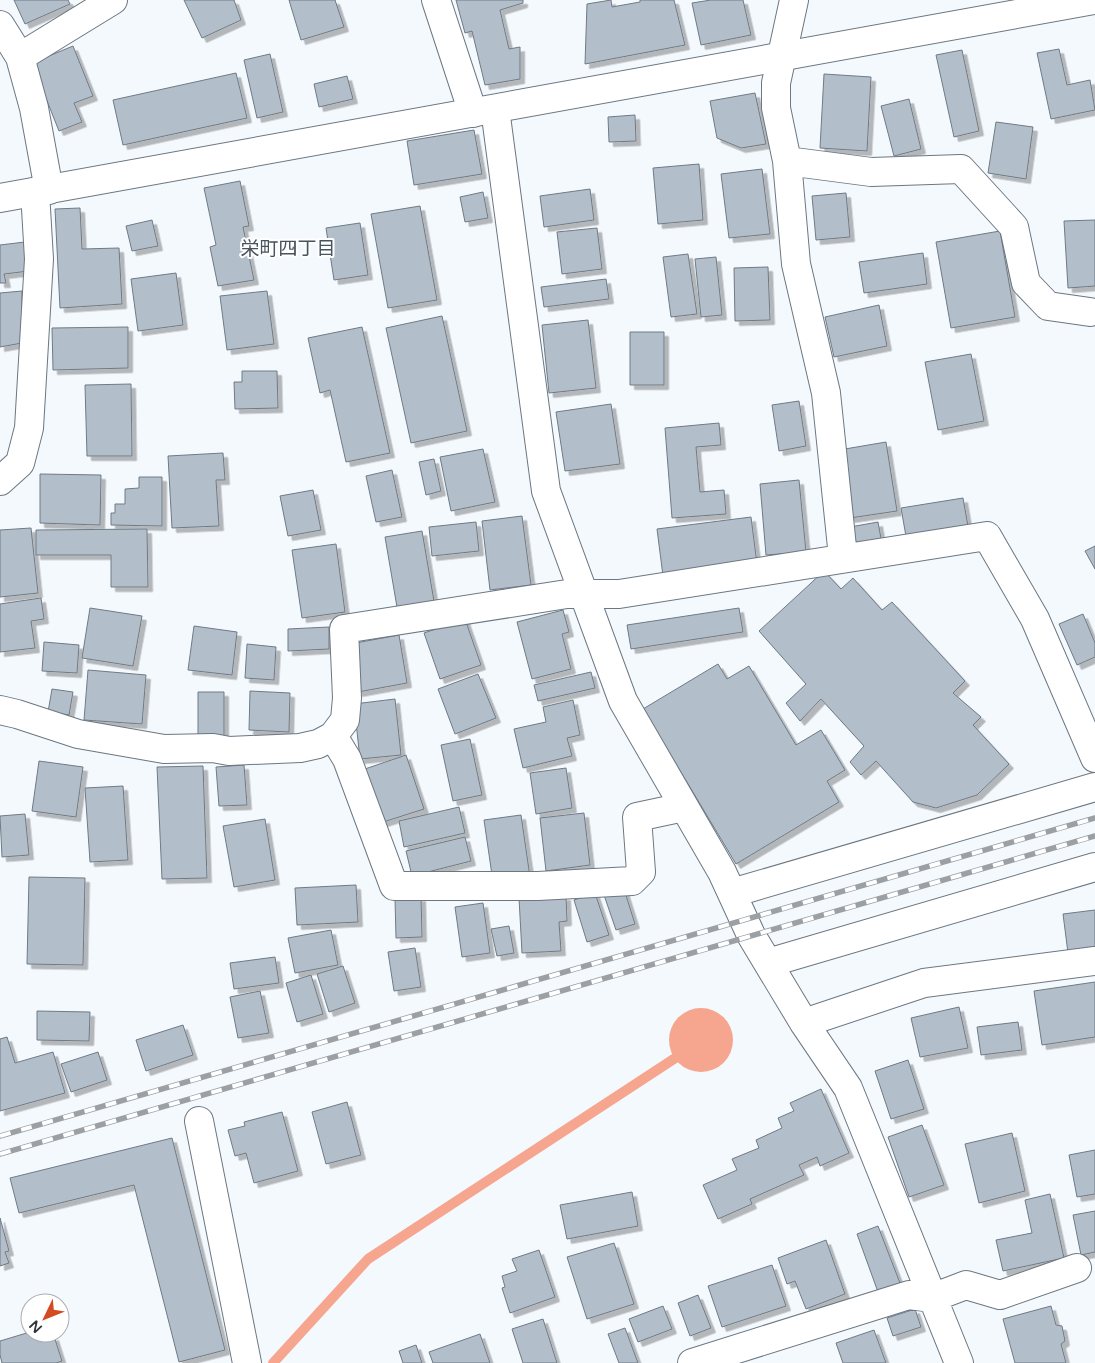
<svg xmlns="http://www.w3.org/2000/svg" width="1095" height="1363" viewBox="0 0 1095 1363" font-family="'Varela Round','Noto Sans JP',sans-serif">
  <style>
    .water { fill: #f6a58e }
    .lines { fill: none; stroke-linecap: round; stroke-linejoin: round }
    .stream { stroke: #f6a58e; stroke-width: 10 }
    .building { fill: #b2beca; stroke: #6f7a85; filter: url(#shadow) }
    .minor-casing { stroke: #6c7781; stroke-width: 30 }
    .tertiary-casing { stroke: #6c7781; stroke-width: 30 }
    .minor { stroke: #fff; stroke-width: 28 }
    .tertiary { stroke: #fff; stroke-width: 28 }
    .rail-casing { stroke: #9ba0a5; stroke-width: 5.5 }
    .rail { stroke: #fff; stroke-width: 4; stroke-dasharray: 11; stroke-linecap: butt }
    .labels { text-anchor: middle; stroke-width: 4; stroke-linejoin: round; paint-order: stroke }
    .neighbourhood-label { font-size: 19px; fill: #48535d; stroke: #fff }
  </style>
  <defs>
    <filter id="shadow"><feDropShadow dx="4.5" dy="4.5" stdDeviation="0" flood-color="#0004"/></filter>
  </defs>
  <rect width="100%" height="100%" fill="#f4f9fe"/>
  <path class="water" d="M669 1040a32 32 0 1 1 64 0a32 32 0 1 1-64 0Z"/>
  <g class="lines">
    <path class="stream" d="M273,1363L368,1259L686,1051"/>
  </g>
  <path class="building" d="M14,0H68L70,4L25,24Z
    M184,0H234L241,20L202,38Z
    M289,0H335L344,27L301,40Z
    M456,0H523V3L500,10L509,49L520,47V79L485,85L472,31L465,33Z
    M611,0L612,7L640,2V0H674L685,45L585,64L587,4Z
    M711,0H743L751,35L701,45L692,3Z
    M73,46L93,96L74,103L82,122L59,131L32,63Z
    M1059,49L1067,85L1090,80L1095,110L1051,119L1037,53Z
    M962,50L979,131L954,137L936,55Z
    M270,54L283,112L257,118L244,60Z
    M236,73L247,118L123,145L113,100Z
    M824,74L871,77L867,151L820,148Z
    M347,76L353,99L319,107L314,84Z
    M755,93L766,144L741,148L717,138L710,101Z
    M909,99L921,149L894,156L881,106Z
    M635,115L636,141L609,142L608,117Z
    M996,122L1033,127L1026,179L988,173Z
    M474,130L482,174L414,185L407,141Z
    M699,164L703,220L658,224L653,168Z
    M762,169L770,234L729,238L721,174Z
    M240,181L249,226L243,227L254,280L218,286L210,247L216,245L204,188Z
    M590,189L594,220L544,227L540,196Z
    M483,192L488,218L465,222L460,197Z
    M846,193L850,237L816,240L812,196Z
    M420,206L437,300L388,308L371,214Z
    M80,208L82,249L119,248L122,304L60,308L55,209Z
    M152,220L158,246L132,251L126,226Z
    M1095,220V286L1068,288L1064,221Z
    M360,223L368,275L334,280L326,228Z
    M597,228L602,269L562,274L557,232Z
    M1000,231L1015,317L951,328L936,242Z
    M25,242L29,271L4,274L6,283H0V245Z
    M923,253L927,284L864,293L859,262Z
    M688,254L697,314L671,317L663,257Z
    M716,257L722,315L701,317L695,259Z
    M768,267L770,320L735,321L734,268Z
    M176,273L183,325L138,331L131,279Z
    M606,279L609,299L544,307L541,287Z
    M22,291V343L0,347V293Z
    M267,291L274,344L227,350L220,296Z
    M879,305L887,346L834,357L825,317Z
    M442,316L467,431L411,443L386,328Z
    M588,320L596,388L549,393L542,325Z
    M128,327V368L53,370L52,328Z
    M362,327L390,453L346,462L330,390L320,393L308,338Z
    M630,332H664V385H630Z
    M971,354L984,421L938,430L925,362Z
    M242,371H277L278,408L235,409L234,382H242Z
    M131,384L132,456H87L85,385Z
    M799,401L806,446L779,451L772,405Z
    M611,404L620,464L565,471L556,412Z
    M719,423L721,445L696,447L700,492L724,490L726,514L672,518L665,428Z
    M886,442L897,511L850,518L839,450Z
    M483,449L495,502L451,511L440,457Z
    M223,453L225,480H216L219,526L172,528L168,456Z
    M434,459L441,491L426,495L419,462Z
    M392,470L402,517L376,522L366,476Z
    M40,474L101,475L100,525L40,523Z
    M139,477H162V526L111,525V513H115V504H125V489L139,488Z
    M799,480L806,552L766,555L760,484Z
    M313,490L321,530L288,536L280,496Z
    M963,498L969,532L907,542L901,508Z
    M522,516L531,585L490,590L482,521Z
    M751,517L757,564L663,576L657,529Z
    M476,522L479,551L432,556L429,527Z
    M878,522L882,544L854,549L850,527Z
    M31,528L38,593L0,597V530Z
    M147,529L148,587H111V555H36V530Z
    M422,531L435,607L398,613L385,537Z
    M336,544L345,612L302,618L292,550Z
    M1095,546V569L1085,551Z
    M824,571L841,589L853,578L882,610L892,602L965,681L953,693L981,717L973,725L1009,764L977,795L936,808L913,802L876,761L861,775L850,762L864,746L821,699L800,721L786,703L806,684L759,631Z
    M41,598L44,619L31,621L35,648L0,652V604Z
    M90,608L142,616L133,666L82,658Z
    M739,608L743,632L631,649L627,625Z
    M563,610L569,632L562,634L571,669L532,679L517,622Z
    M1083,614L1095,643V657L1077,665L1059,624Z
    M465,619L481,665L440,679L424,633Z
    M194,626L237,632L232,675L188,670Z
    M329,627V649L288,651V629Z
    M399,635L407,683L358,692L350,644Z
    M44,642L79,645L77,673L42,671Z
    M247,644L276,647L274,680L245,678Z
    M718,664L727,679L749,666L796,745L821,730L845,770L827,781L839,802L736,864L643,709Z
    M88,670L146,675L142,724L84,720Z
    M591,672L595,688L538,701L534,685Z
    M478,674L496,718L455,734L438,689Z
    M52,689L73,692L69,715L48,712Z
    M250,691L290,693L289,732L249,730Z
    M198,692H224V736H198Z
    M395,699L401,755L360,759L354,704Z
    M573,700L580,735L567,738L572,756L523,768L514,729L546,722L543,707Z
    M470,739L482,795L453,801L441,745Z
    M406,755L424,809L380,823L362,770Z
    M39,761L83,767L76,817L32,811Z
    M244,765L247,805L219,806L216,767Z
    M203,766L207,878L162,879L157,767Z
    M566,768L572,808L536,814L530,773Z
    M123,786L128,860L90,862L85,788Z
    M459,807L465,833L404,847L399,821Z
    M584,813L590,865L546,871L540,818Z
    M25,814L29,855L2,857L0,816Z
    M521,815L530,877L493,882L484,820Z
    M265,819L275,880L234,887L223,826Z
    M465,837L471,861L412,876L406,851Z
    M29,877L85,878L83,965L27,964Z
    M356,885L358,922L297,925L295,888Z
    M624,889L635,924L616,930L604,895Z
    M595,893L609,935L587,942L574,900Z
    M566,896L567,921L559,922L561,951L522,953L519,898Z
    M421,897L422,937L396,938L395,899Z
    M483,903L490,953L462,957L455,907Z
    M1095,910V949L1068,953L1063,914Z
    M509,926L514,953L497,956L491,929Z
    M331,930L338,965L295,973L288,938Z
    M415,948L421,987L394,991L388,952Z
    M275,957L279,983L234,989L230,963Z
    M343,966L355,1003L329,1012L317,974Z
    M311,975L323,1014L297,1022L286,983Z
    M1095,982V1037L1042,1045L1034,991Z
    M260,991L269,1033L238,1038L230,997Z
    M959,1007L968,1048L920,1057L911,1018Z
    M37,1011L90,1012L89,1041L37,1040Z
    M1018,1022L1022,1050L981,1055L977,1027Z
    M183,1025L193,1055L146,1071L136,1040Z
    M7,1037L15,1063L53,1052L65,1093L0,1111V1039Z
    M98,1052L107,1080L71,1092L61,1064Z
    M908,1060L924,1109L891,1119L875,1071Z
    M821,1089L849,1153L820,1166L817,1157L799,1165L804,1175L750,1199L752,1204L718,1219L703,1185L737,1170L732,1159L759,1148L756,1140L782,1128L778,1118L794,1111L790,1103Z
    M347,1102L361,1155L326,1164L312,1112Z
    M282,1112L298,1171L254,1183L246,1153L235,1156L228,1130L245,1126L244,1122Z
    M922,1125L944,1185L909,1197L888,1137Z
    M1012,1133L1025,1191L979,1203L965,1144Z
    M172,1138L225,1350L179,1362L134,1185L19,1213L10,1178Z
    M1095,1150V1194L1077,1197L1069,1155Z
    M632,1192L638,1226L567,1239L560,1205Z
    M1050,1194L1064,1258L1003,1271L996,1240L1032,1233L1025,1200Z
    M1095,1211V1252L1081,1255L1073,1215Z
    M0,1218L9,1251L5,1252L9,1263L0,1266Z
    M878,1226L900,1283L878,1292L857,1234Z
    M826,1240L845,1294L806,1309L795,1281L787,1284L778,1258Z
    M614,1243L634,1304L587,1319L567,1257Z
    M539,1250L555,1297L510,1313L502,1288L505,1287L502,1276L517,1271L512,1259Z
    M772,1265L786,1306L722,1327L708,1286Z
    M698,1295L711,1328L690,1336L678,1303Z
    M663,1306L672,1329L638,1342L629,1319Z
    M1051,1306L1056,1325L1062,1326L1065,1341L1061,1344L1066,1363H1015L1003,1319Z
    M915,1309L921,1327L893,1336L887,1318Z
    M543,1319L557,1363H523L512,1329Z
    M625,1328L638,1363H619L608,1334Z
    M874,1330L886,1363H843L836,1343Z
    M30,1332L38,1333L40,1340L54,1336L62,1361L56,1363H2L0,1355V1341Z
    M480,1334L490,1363H433L429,1352Z
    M416,1345L422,1363H403L399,1351Z"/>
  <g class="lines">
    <g class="minor-casing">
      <path id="minor" d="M436,0L473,113
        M794,0L776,83V108L787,161L796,264L826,393L843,557
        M0,25L20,57L34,108L49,190
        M20,57L113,0
        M495,109L546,491L623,701L722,872L751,935L804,1023L848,1088L959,1363
        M787,161L871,172L961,169L1014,227L1026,283L1048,306L1090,312
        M0,481L20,463L29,428L39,259L35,192
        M0,710L17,714L78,734L164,749L213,748L229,751L300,748L318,744L333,736L345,720L347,698L344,629L567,594H619L987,536L1035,619L1095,758
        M333,736L347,759L394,886H538L632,881L641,872L637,817L684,807
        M732,893L1095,787
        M768,963L1095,867
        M804,1023L924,983L1095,961
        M199,1121L247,1363
        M692,1363L909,1295L932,1298L966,1285L1000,1295L1077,1268"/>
    </g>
    <g class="tertiary-casing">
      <path id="tertiary" d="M0,198L1094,0"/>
    </g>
    <use href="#minor" class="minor"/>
    <use href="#tertiary" class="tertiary"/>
    <g class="rail-casing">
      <path id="rail" d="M0,1136L1095,818
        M0,1154L1095,836"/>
    </g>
    <use href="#rail" class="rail"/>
  </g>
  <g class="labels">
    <g class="neighbourhood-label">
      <text x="288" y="255">栄町四丁目</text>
    </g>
  </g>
  <g transform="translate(45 1318) rotate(227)"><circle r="24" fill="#ffffff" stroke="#acaeb0"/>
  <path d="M0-4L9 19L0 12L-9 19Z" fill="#d44b23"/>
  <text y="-8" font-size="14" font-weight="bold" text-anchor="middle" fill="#30353a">N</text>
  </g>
</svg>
